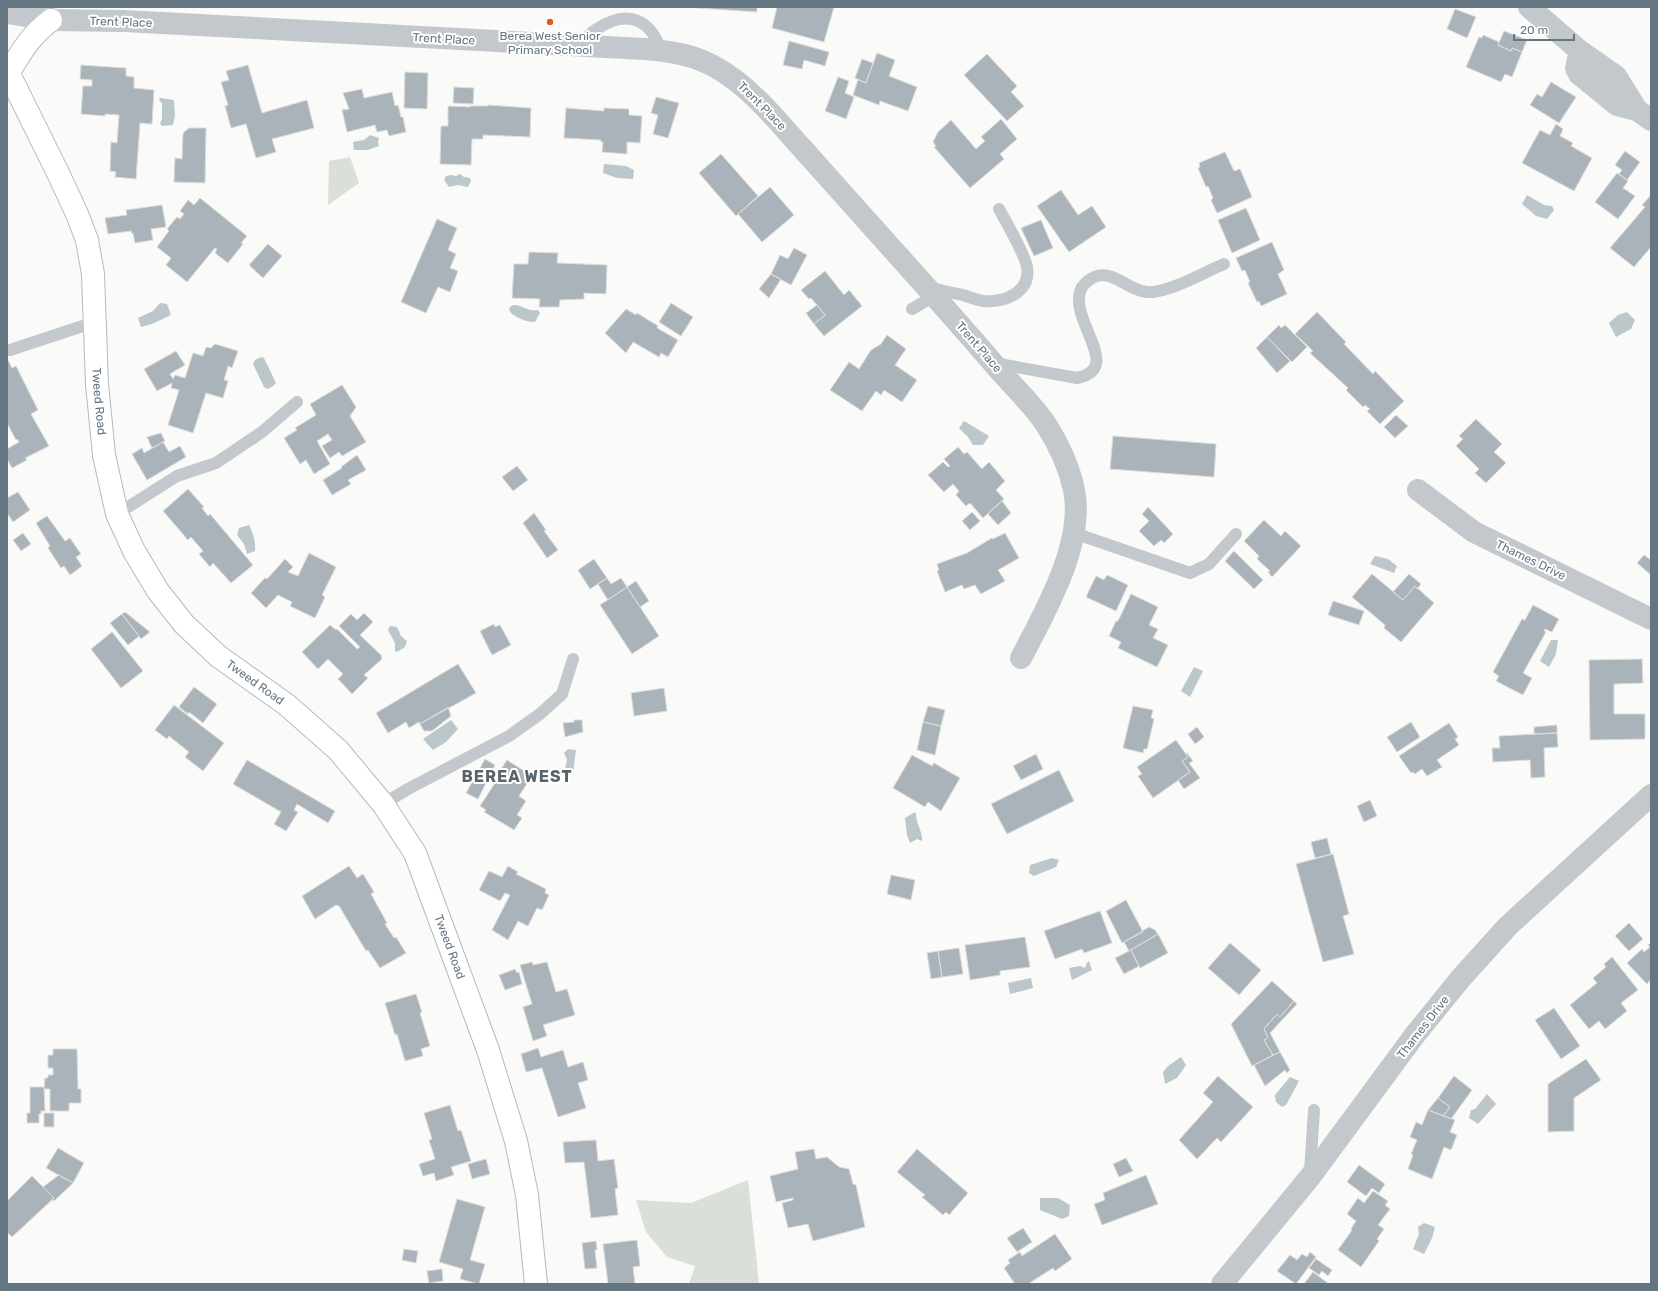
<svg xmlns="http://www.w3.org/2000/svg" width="1658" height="1291" viewBox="0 0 1658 1291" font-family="Rubik,sans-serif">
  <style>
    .green { fill: #dadfd7 }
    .water { fill: #bbc7cb }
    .building { fill: #aab3b9; stroke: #dcdcda }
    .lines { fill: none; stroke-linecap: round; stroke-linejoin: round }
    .secondary-casing { stroke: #b3babf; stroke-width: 24 }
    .lane { stroke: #c3c8cc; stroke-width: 12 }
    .street { stroke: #c3c8cc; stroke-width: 22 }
    .secondary { stroke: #fff; stroke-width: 22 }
    .poi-dot { fill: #e4572e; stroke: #fff; stroke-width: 1.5 }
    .labels { text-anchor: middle; stroke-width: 4; stroke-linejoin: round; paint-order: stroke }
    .street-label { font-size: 12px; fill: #657683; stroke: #fff }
    .poi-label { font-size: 12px; fill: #657683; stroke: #fff }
    .district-label { font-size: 16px; font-weight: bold; letter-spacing: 1px; fill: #57646e; stroke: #fff }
  </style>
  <rect width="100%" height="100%" fill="#fafaf8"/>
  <path class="green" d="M350,157L359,183L328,205L329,161Z
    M748,1180L759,1284H689L695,1266L667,1257L646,1232L636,1200L691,1203Z"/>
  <path class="water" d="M160,98L174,100L175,115L173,125L162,126L160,123L162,119V103L159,100Z
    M370,135L379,138L378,142L379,146L368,150H354L353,142L364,140Z
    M604,164L626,166L634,170L633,179L617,178L603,173Z
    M460,174L464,177L470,178L471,181L468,187L458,185L449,187L444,180L446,176L451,175L456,176Z
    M1527,195L1544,205L1552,206L1554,210L1547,219L1536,216L1522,204Z
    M160,303L167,304L171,315L152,324L141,327L138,318L153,311Z
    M513,305C523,305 528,312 538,310L540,313L535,322C526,322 516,318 510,312L509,308Z
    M1627,312L1635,320L1631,329L1616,337L1609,323L1618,315Z
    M261,357L264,358L276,383L273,386L268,389L264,387L253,364L255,360Z
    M964,421L989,436L983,445H973L968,437L959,428Z
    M249,525C253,533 256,542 255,551L247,554L244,544L237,535L239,528Z
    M1375,556L1388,559L1397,566L1394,573L1370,564Z
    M390,626L397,627L401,636L407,641L405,647L397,652L395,651V643L388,630Z
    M1551,640H1558L1556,654L1549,667L1540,661Z
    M1194,667L1203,671L1190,697L1181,691Z
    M451,720L458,729L446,742L433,750L423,739Z
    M568,749L576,750L573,773H564L567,760L564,753Z
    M915,812L916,814C916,824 923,832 922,841L917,839L910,843L907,835L905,818Z
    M1052,858L1059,860L1056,867L1034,876L1029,873L1030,865Z
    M1089,961L1092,970L1072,980L1069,968L1080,966L1085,968L1087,963Z
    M1031,978L1033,988L1010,994L1008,983Z
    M1181,1057L1186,1065L1177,1078L1165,1084L1163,1072L1168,1066Z
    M1290,1077L1299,1081L1286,1105L1282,1107L1276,1102L1275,1095Z
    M1487,1094L1496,1104L1478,1124L1469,1118L1471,1110L1475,1109Z
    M1040,1198H1058L1070,1205L1069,1216L1062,1219L1040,1210Z
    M1424,1223L1435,1227L1432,1238L1424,1254L1413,1249L1419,1234L1418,1227Z"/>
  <path class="building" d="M684,7H757V12Z
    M777,7H834L824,42L772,28Z
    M1455,9L1476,17L1467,38L1447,29Z
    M1504,31L1527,40L1522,52L1512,48L1511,51L1498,45Z
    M1483,35L1499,42L1498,45L1511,51L1512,48L1522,52L1512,77L1505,74L1501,82L1466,67L1479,37L1482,38Z
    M789,41L829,52L825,66L804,60L802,69L783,65Z
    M877,53L895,60L889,76L917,87L908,111L880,101L879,105L853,95L858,80L866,83Z
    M987,54L1017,86L1011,92L1024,106L1007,121L964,75Z
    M862,59L873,63L866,83L855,78Z
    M81,65L126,68V76L134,77V88L154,90L152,124L140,123L136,179L115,177L116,172L110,171L111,142L117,143L119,115L105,114V116L81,114L83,86H92V80L80,79Z
    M248,65L262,113L307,100L314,128L272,139L276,152L256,158L246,124L231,128L225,106L228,105L221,82L229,80L226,71Z
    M405,72L428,73L427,109L404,108Z
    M838,77L849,81L845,93L854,97L846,119L825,111Z
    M1551,82L1576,97L1559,123L1530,105L1537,94L1542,97Z
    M454,87L474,88L473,104L453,103Z
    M362,89L364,98L392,92L395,106L398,105L401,117H403L406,132L389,136L387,130L377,132L375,125L347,132L342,110L349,109L343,93Z
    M656,97L679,103L668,138L653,134L658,115L651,113Z
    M488,105L531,108L530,137L483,135V139H472L471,165L440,164L441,126H448V106L470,107V106H488Z
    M566,108L604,111V108L629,109V115L642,116L640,143L627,142V154L602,152L603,142H601V140L564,138Z
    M1001,119L1017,139L1000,154L1004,159L970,188L934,147L936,146L933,142L938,132L951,120L976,149L985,141L981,137Z
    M1556,124L1563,129L1560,136L1573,143L1571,146L1592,158L1574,191L1522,163L1540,130L1550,135Z
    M189,128H206L205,183L174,182L175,158L182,159L183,133Z
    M1625,151L1640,162L1627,180L1619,174L1622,170L1615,165Z
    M1225,152L1234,171L1240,169L1252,197L1217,213L1211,200L1213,198L1208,186L1206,187L1198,168L1200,167L1199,163Z
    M721,154L758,196L736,216L699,173Z
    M1617,173L1628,181L1623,188L1635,196L1618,219L1595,202Z
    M770,187L794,215L762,242L738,214Z
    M1061,190L1078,215L1092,206L1106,227L1069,252L1037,206Z
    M1651,195V247L1634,267L1610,248L1645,207L1642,205Z
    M200,198L247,236L241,243L243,244L228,263L215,253L217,249L215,248L187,282L166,265L171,258L157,247L169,231L167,229L177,217L180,219L184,214L180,211L188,200L194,205Z
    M162,205L166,227L151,229L153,240L135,243L133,233L132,234L131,231L108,234L105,218L127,215L126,210Z
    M1246,208L1260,240L1232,253L1218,220Z
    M437,219L457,228L448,250L456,254L450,268L458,271L450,292L438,287L426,313L401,302Z
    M1041,220L1053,248L1034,256L1021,228Z
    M1272,242L1284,270L1278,274L1287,294L1261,306L1259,301L1257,302L1248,283L1250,282L1245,270L1242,271L1236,258Z
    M268,244L282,256L263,278L249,265Z
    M794,248L807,255L791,285L771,274L780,255L788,259Z
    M529,252L558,253L557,263L607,265L606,294L584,293V299L560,300L559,307H539L540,299L512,298L514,264H528Z
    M825,271L844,295L849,290L862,306L824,336L814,324L825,315L811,298L809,299L801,290Z
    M771,274L781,279L769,298L759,289Z
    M671,303L693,317L681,336L659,322Z
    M817,305L825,315L814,324L806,313Z
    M626,309L636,315L637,313L658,326L657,328L678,340L668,357L661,353L659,357L633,342L626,353L605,333Z
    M1317,312L1346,342L1344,344L1373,374L1375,371L1404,401L1380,424L1367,411L1370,409L1365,405L1363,407L1346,390L1348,388L1310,353L1313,351L1295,334Z
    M1279,325L1281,328L1285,325L1307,347L1292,362L1267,337Z
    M887,335L906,349L895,365L917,380L902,402L884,390L881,395L876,391L862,411L830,390L849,362L859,369L871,350L881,344Z
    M1267,337L1290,361L1277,373L1256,348Z
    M215,344L238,351L232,368L228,366L224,380L228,381L223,398L206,393L193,433L168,425L179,390L171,388L172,383L157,391L144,369L176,351L185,365L170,374L173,379L175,375L185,378L193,353L203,356L206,347L211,348Z
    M7,358L12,368L16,366L38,410L31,414L49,446L25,458L27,460L12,468L7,459V449L19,442L17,439L16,440L7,423Z
    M342,385L356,407L350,416L366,442L342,456L339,452L330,458L322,446L332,440L328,434L317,441L330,464L314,474L306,460L300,464L284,438L297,430L295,428L316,415L310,404Z
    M1396,415L1408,426L1395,438L1384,427Z
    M1476,419L1502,444L1494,452L1506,463L1486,483L1475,473L1479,469L1456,446L1463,439L1459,436Z
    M161,433L165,441L152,448L147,437Z
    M1113,436L1216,444L1214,477L1110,469Z
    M163,442L169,452L180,446L186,457L147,480L132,454L142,448L144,453Z
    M958,447L964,454L967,452L982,469L989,462L1005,481L996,490L1004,499L983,518L970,503L966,506L956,495L959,491L953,484L944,492L928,475L943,462L948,467L950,466L944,459Z
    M357,455L366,470L348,480L351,484L332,495L323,480L342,468L341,467Z
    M517,466L528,480L513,491L502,477Z
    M188,489L204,507L202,508L208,516L210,514L253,565L231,583L213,563L210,567L199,554L203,551L191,537L188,540L163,511Z
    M18,492L30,510L13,522L7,513V498Z
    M1002,501L1011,513L998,525L988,514Z
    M1148,507L1173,534L1164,543L1161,540L1154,546L1139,531L1149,521L1142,514Z
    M972,512L980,521L970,530L962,521Z
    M534,513L546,530L544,531L558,550L547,558L523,523Z
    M47,516L65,541L70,538L81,554L76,557L82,566L70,575L64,566L61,568L48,548L50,546L36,523Z
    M1264,520L1281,536L1285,531L1301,546L1272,577L1268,572L1270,571L1257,559L1259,556L1244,541Z
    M23,533L31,544L21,551L13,540Z
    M1005,533L1019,558L998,570L1005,581L981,594L975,585L964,589L962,585L945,592L937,571L939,570L937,564L967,553L992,538L993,539Z
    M1234,551L1263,580L1254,589L1225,561Z
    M309,553L336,567L322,595L325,597L315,618L290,606L292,602L278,595L266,608L251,593L265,578L267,579L285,559L293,567L288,572L298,576Z
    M1644,555L1651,560V575L1637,563Z
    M594,559L607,578L590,589L578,570Z
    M1372,574L1403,600L1415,586L1434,603L1401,642L1384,628L1385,625L1352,597Z
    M1409,574L1421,584L1417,589L1415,586L1403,600L1393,592Z
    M1107,575L1128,585L1116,611L1086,597L1096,576L1104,580Z
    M607,578L611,584L621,578L627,587L608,600L598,584Z
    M636,581L649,601L640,607L627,587Z
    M627,587L659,636L632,654L600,605Z
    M1131,594L1158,607L1149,625L1158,629L1153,638L1168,645L1157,667L1118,648L1121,642L1109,636L1116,621H1118Z
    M1333,601L1364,611L1359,625L1328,615Z
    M1533,605L1559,619L1552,632L1545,629L1544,631L1546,632L1523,673L1532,678L1523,695L1496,681L1499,676L1493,672L1522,619L1525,620Z
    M125,612L150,632L141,639L122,614Z
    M364,613L373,622L360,635L382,656L381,657L382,659L364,675L368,678L352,694L338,679L343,674L328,659L318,669L302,652L330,625L336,630L337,629L357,649L360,647L339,626L351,614L357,620Z
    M122,614L139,636L128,645L110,623Z
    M494,624L495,627L500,625L511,645L492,655L480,631Z
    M112,632L143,671L121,688L91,649Z
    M1642,659L1643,683L1614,684V714H1645V739L1590,740L1589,660Z
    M458,664L476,693L420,724L419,722L409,728L406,722L388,733L376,713Z
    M194,687L217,704L203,723L189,712L188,714L179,707Z
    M664,688L667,711L634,716L631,693Z
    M174,705L224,743L203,771L185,757L189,752L169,736L167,739L155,730Z
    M928,706L945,710L941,726L923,722Z
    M1133,706L1153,710L1151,718L1154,719L1147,749H1144L1143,753L1123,748Z
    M448,707L451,716L432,731H424L420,724Z
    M574,720H582L583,732L565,737L563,723L574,722Z
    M923,722L941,726L935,755L917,750Z
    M1411,722L1420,737L1397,752L1387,737Z
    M1449,723L1458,737L1455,739L1459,745L1437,760L1442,767L1427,776L1422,769L1415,774L1413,772L1411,773L1399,756Z
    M1557,725V733L1534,734V727Z
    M1197,727L1204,737L1195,744L1188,734Z
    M1557,733L1558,747L1544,748L1545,777L1531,778L1530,760L1493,762L1492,748H1500L1499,736Z
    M1176,740L1188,757L1182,761L1190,772L1153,798L1138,776L1142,774L1137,767Z
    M1187,753L1193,761L1189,763L1200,778L1184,789L1178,780L1190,772L1182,761L1188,757L1185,754Z
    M1036,754L1043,769L1021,780L1013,766Z
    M912,755L932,766L934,763L960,778L941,811L928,802L925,807L893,788Z
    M485,759L495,765L478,799L466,793Z
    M247,760L335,811L328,823L297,804L294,810L298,812L286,831L274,824L281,812L233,784Z
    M507,760L532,776L519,796L526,801L517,815L522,818L514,830L484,812L486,810L480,806L497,780L495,778Z
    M1059,770L1074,801L1007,834L991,804Z
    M1370,800L1377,816L1364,822L1357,806Z
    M1327,838L1331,854L1315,858L1311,842Z
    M1333,854L1349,914L1343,916L1354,954L1323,962L1296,864Z
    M349,866L357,878L363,874L374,892L371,894L387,923L385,924L394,938L396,937L406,953L380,968L368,950L366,951L339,906L336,905L315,919L302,896Z
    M508,866L518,872L516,874L546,889L545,893L549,895L542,910L537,908L528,926L518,921L508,940L492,930L510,895L505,893L500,901L479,890L489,871L502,877Z
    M891,875L915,880L911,900L887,894Z
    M1126,900L1143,932L1122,943L1106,911Z
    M1100,911L1112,943L1084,953L1082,949L1055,959L1044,931Z
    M1629,923L1643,939L1629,951L1615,936Z
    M1149,927L1155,930L1158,934L1129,951L1124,942Z
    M1158,934L1168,953L1140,968L1131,950Z
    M1025,937L1030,967L1000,971V975L970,980L965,945Z
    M1651,942V979L1647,984L1627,963L1642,949L1644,952L1650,947L1648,945Z
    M1230,943L1261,970L1239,995L1208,968Z
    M959,948L963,974L942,977L938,951Z
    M1131,950L1139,966L1124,974L1115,958Z
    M938,951L942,977L931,979L927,953Z
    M1612,957L1638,990L1621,1003L1627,1011L1605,1029L1599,1021L1589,1029L1570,1005L1597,983L1593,978L1606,967L1604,964Z
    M532,962L533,965L547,962L556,992L567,989L575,1015L543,1025L547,1036L533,1041L523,1007L532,1004L520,965Z
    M515,969L517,973L519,972L522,984L505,990L499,975Z
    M1272,981L1294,1001L1280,1017L1277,1014L1264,1029L1268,1038L1264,1040L1273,1055L1252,1066L1231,1024Z
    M416,994L422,1012L420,1013L430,1046L421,1049L423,1056L405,1061L397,1034L395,1035L385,1003Z
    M1294,1001L1297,1004L1270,1033L1280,1052L1273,1055L1264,1040L1268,1038L1264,1029L1277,1014L1280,1017Z
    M1554,1008L1580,1046L1561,1059L1535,1020Z
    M538,1048L541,1057L563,1050L568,1067L583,1062L588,1080L578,1083L586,1108L558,1117L542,1068L526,1072L521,1054Z
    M53,1049H77L78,1089H81V1103H69V1111H50V1089H44L45,1078H48V1075H53V1068H48V1055H53Z
    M1280,1052L1290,1070L1287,1073L1285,1070L1265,1086L1254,1065Z
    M1586,1059L1601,1080L1574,1098V1131L1548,1132V1084Z
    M1218,1076L1253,1107L1221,1142L1217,1138L1197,1159L1179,1140L1213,1102L1203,1093Z
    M1454,1076L1472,1090L1451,1119L1443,1116L1450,1107L1438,1098Z
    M30,1087H44L45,1111H41V1114H39V1123H27V1113H30Z
    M1438,1098L1450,1107L1443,1116L1428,1110Z
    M450,1105L458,1131L461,1130L471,1161L451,1167L454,1175L436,1181L434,1173L423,1176L419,1164L435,1159L429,1140L432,1139L424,1113Z
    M1428,1110L1455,1120L1450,1132L1457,1135L1451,1150L1444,1147L1432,1179L1408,1169L1413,1155L1411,1154L1417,1140L1410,1137L1416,1122L1422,1125Z
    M44,1113H54V1127H44Z
    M596,1140L598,1161L614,1159L618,1188L615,1189L618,1215L591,1218L584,1162L565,1163L563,1142Z
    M58,1148L84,1163L73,1183L46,1168Z
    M814,1149L816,1159L827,1157L839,1167L849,1169L853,1184L856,1185L865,1227L813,1241L808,1224L788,1228L782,1203L793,1200V1198L776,1202L770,1176L798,1169L795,1152Z
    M917,1149L968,1193L949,1215L946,1212L943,1215L922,1197L925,1195L897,1172Z
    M1126,1158L1133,1171L1119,1177L1113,1164Z
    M486,1159L490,1174L472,1179L468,1164Z
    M1359,1165L1385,1184L1379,1193L1372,1188L1366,1196L1347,1182Z
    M59,1175L73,1183L54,1201L52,1199L54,1198L43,1187Z
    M1146,1175L1158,1204L1102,1225L1094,1204L1105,1200L1103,1193Z
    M32,1176L54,1198L12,1237L7,1232V1201Z
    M1373,1191L1388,1201L1385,1205L1390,1209L1378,1225L1384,1229L1377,1239L1379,1241L1361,1267L1338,1250L1352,1230L1351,1229L1356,1221L1347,1214L1358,1198L1364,1203Z
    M457,1199L485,1207L470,1260L485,1264L479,1284L460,1279L463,1269L439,1262Z
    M1023,1228L1032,1242L1017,1252L1007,1238Z
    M1055,1234L1072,1259L1055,1271L1053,1268L1028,1284H1015L1004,1268L1010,1263L1008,1260L1020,1252L1022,1256Z
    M637,1240L640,1266L633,1267L635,1284H608L603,1244Z
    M596,1241L597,1250H595L597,1268L585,1269L582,1243Z
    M404,1249L418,1251L416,1263L402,1260Z
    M1310,1252L1316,1257L1296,1284L1277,1271L1290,1255L1297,1260L1302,1254L1307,1257Z
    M1316,1259L1332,1270L1328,1276L1322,1271L1319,1275L1309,1268Z
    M442,1269L443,1281L429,1283L427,1271Z
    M1313,1272L1329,1284H1304Z"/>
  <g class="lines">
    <g class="secondary-casing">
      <g id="secondary">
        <path id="s1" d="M7,70L58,173L77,214L87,240L93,274L97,384L104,455L117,514L134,551L158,591L184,624L218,656L287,705L338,750L383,804L415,853L488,1050L516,1141L527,1195L536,1284"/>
        <path d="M8,73C23,50 29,37 51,20"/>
      </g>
    </g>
    <path class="lane" d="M578,45C584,40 590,33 597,29C626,10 650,17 661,51
      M930,288C941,290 952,293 963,295C969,297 977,300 983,301C1005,303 1031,292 1027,267C1025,254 1006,222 999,209
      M912,309L934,296
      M10,350L95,322
      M994,363L1077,378C1126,368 1065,318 1082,287C1085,283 1090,279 1094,277C1114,269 1128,291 1147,292C1167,294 1205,272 1224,264
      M117,514L177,476L216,463L262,432L297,402
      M1074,533L1190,573L1209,564L1236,534
      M383,804L408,789L509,736L540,714L562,694L573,659
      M1310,1172L1314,1110"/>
    <path class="street" d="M1529,7L1580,51L1616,76L1637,110
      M7,13L51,20L124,21L644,49C681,52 705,57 735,80C760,99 780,124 801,147C832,182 863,216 894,251C929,290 965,330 999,370C1014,387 1032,404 1045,423C1058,443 1069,466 1074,490C1085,543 1045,612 1021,658
      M1580,51L1576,68L1579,74L1617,105L1637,110L1651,120
      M1418,490L1474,532L1651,619
      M1222,1284L1310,1177L1414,1036L1461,978L1508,926L1651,795"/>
    <use href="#secondary" class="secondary"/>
  </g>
  <circle class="poi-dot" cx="550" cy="22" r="4"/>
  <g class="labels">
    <g class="street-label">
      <text transform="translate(121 22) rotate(2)" y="4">Trent Place</text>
      <text transform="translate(444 39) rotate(3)" y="4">Trent Place</text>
      <text transform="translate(762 106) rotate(45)" y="4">Trent Place</text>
      <text transform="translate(979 347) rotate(49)" y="4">Trent Place</text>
      <text dy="4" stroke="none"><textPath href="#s1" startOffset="350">Tweed Road</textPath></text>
      <text transform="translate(1531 560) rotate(26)" y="4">Thames Drive</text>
      <text dy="4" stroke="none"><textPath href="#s1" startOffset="686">Tweed Road</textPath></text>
      <text dy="4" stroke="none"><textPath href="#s1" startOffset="1022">Tweed Road</textPath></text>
      <text transform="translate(1423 1027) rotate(-52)" y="4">Thames Drive</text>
    </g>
    <g class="poi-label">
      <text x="550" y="40">Berea West Senior<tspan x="550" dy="14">Primary School</tspan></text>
    </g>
    <g class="district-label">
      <text x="517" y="782">BEREA WEST</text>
    </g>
  </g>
  <rect width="1658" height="1291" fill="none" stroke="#657683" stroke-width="16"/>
  <path d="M1514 34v6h60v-6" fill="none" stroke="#657683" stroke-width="2"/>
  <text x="1520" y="34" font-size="12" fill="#657683" stroke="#ffffff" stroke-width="3" paint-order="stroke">20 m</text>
</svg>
